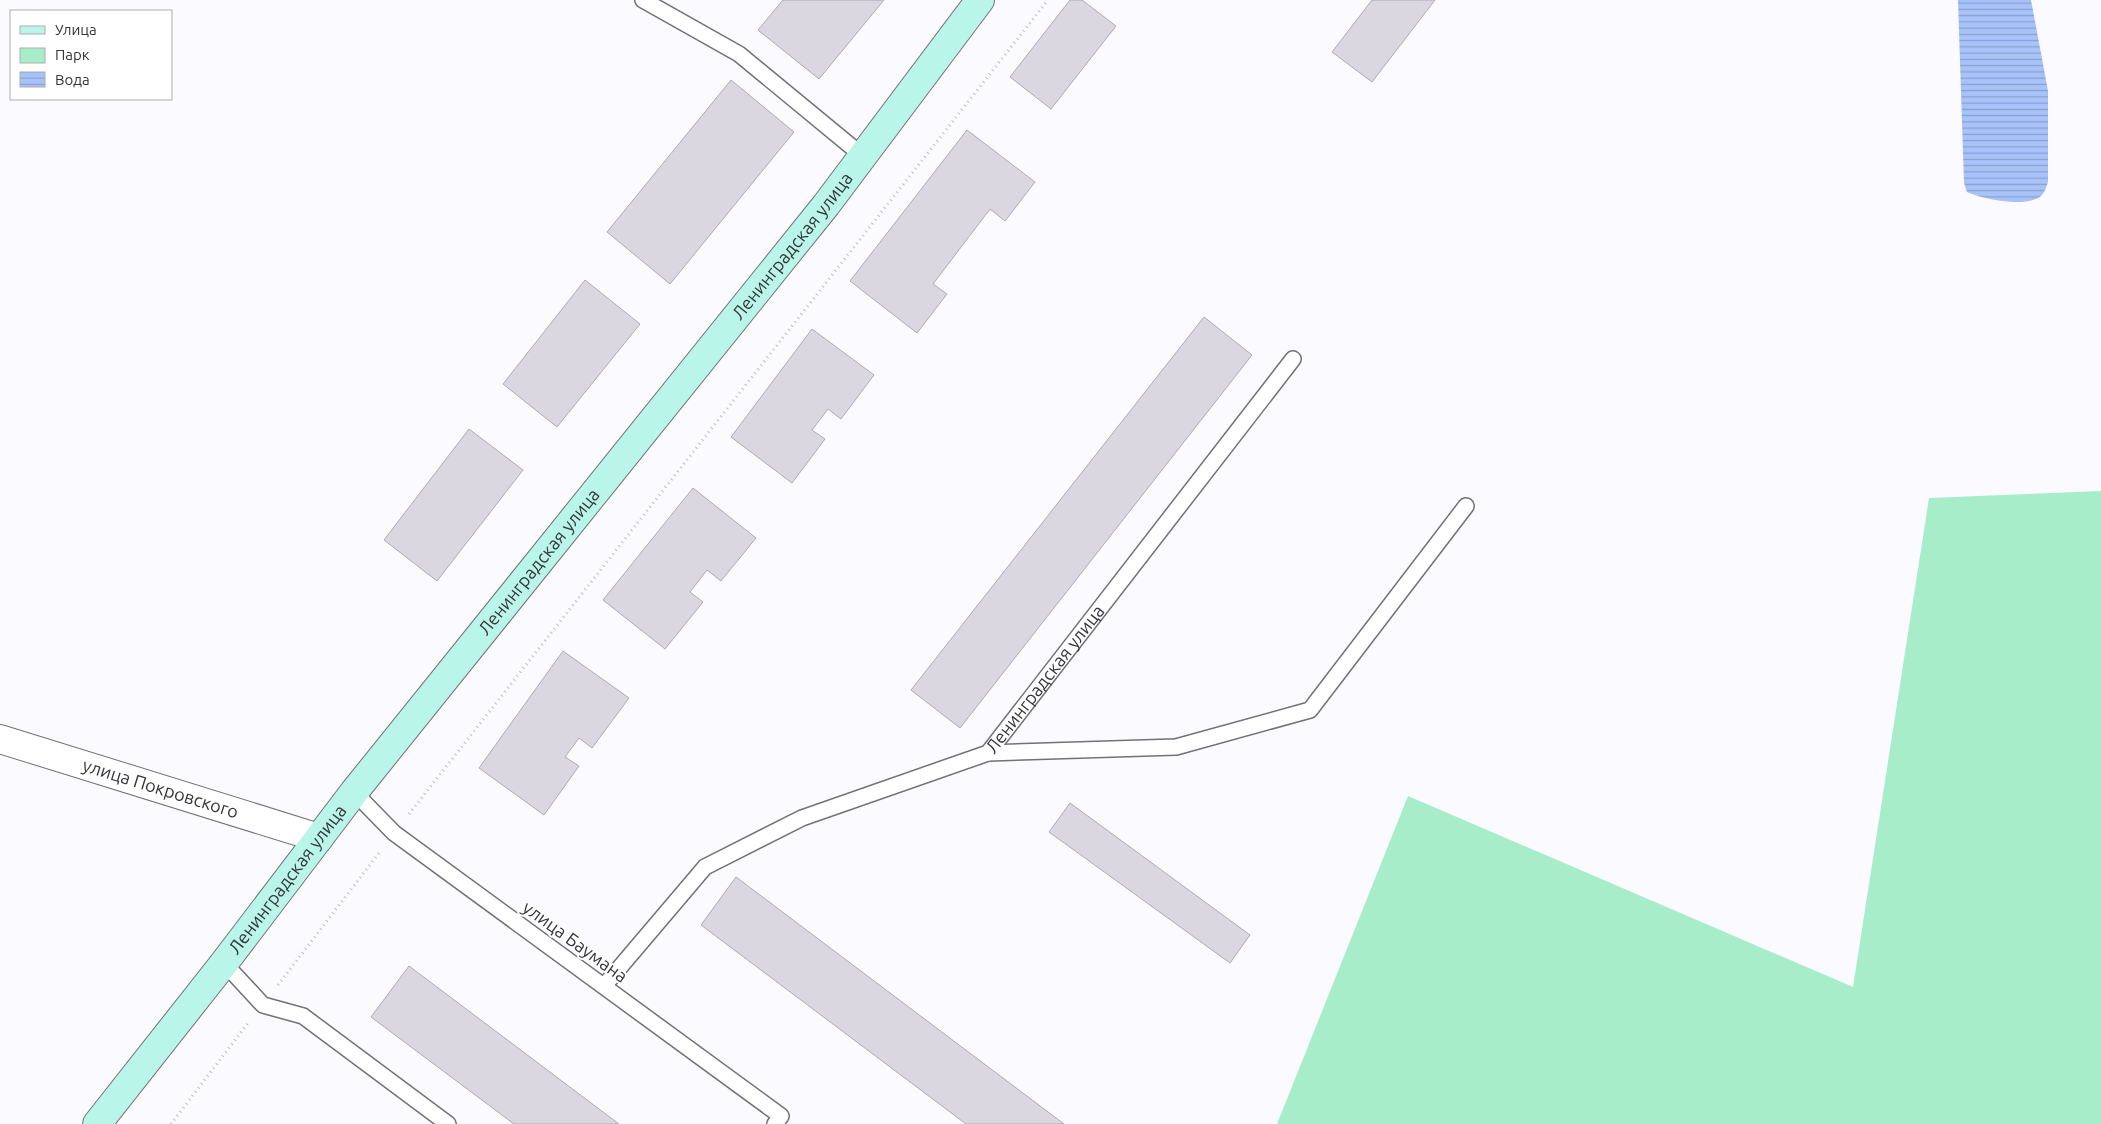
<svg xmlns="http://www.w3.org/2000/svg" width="2101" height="1124" viewBox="0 0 2101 1124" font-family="Ubuntu,sans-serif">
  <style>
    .green { fill: #a7edca }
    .water { fill: url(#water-rules) }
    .building { fill: #dad7e0; stroke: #adaab3 }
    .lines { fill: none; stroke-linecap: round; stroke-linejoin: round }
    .lane-casing { stroke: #737078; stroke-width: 18 }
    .street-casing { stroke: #737078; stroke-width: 30 }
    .secondary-casing { stroke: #737078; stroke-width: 30 }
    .path { stroke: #bebdc1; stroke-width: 3; stroke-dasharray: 1 4; stroke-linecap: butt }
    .lane { stroke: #fff; stroke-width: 15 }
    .street { stroke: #fff; stroke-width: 28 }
    .secondary { stroke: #b9f6e9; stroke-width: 28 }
    .labels { text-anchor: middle; stroke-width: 4; stroke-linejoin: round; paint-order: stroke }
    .street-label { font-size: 18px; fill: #363539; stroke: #fff }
  </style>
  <defs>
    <pattern id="water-rules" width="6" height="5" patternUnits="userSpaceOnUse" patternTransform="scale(1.25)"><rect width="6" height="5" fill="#a8c3fa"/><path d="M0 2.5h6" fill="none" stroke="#8a9fcb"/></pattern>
  </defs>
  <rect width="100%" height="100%" fill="#fbfafe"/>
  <path class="green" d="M2101,491V1124H1277L1408,796L1853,987L1929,498Z"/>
  <path class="water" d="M1958,0H2031L2048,91V182C2046,188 2044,195 2038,198C2022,207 1982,199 1967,192L1964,183Z"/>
  <path class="building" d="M783,0H884L819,79L758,30Z
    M1070,0H1082L1116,26L1051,109L1010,77Z
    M1372,0H1435L1372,82L1332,52Z
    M731,80L794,132L670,284L607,232Z
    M967,130L1035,182L1005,221L990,209L933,284L947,294L917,333L850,281Z
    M585,280L640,324L557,427L503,384Z
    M1204,317L1252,355L960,728L911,690Z
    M812,329L874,375L841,419L828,409L812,430L825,439L792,483L731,437Z
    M469,429L523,470L437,581L384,540Z
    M693,488L756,538L721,581L707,570L690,592L703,602L665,649L603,600Z
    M563,651L629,698L592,748L579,738L565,757L579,766L544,815L479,768Z
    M1070,803L1250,935L1230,963L1049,832Z
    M736,877L1064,1124H966L701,925Z
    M409,966L619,1124H514L371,1017Z"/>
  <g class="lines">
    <g class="lane-casing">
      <g id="lane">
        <path d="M643,0L739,54L864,157"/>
        <path d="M988,753L1176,747L1310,710L1466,506"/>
        <path d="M354,792L394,833L781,1116L775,1124"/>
        <path d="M224,963L263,1005L303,1016L448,1124"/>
        <path id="s1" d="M604,986L705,867L802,818L988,753L1293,359"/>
      </g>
    </g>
    <g class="street-casing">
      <g id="street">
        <path id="s2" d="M0,739L319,838"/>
      </g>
    </g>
    <g class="secondary-casing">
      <g id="secondary">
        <path id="s3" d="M97,1124L224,963L354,792L826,205L980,0"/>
      </g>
    </g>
    <path class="path" d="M409,814L1048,0
      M278,985L379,853
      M171,1124L248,1023"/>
    <use href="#lane" class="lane"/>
    <use href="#street" class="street"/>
    <use href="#secondary" class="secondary"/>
  </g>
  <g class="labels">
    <g class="street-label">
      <text dy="6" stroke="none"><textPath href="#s3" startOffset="1120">Ленинградская улица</textPath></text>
      <text dy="6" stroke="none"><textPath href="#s3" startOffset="715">Ленинградская улица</textPath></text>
      <text dy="6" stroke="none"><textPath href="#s1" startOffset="555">Ленинградская улица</textPath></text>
      <text dy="6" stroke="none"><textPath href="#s2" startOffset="168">улица Покровского</textPath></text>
      <text dy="6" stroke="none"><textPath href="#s3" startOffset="310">Ленинградская улица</textPath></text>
      <text transform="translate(575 942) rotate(36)" y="6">улица Баумана</text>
    </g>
  </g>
  <rect x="10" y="10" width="162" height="90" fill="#ffffff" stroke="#afaeb0"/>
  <rect x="20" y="26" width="25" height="8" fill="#b9f6e9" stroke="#afaeb0"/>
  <text x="55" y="35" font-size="15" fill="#363539">Улица</text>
  <rect x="20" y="48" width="25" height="15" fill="#a7edca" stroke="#afaeb0"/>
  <text x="55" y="60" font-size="15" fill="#363539">Парк</text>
  <rect x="20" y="72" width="25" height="15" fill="url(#water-rules)" stroke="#afaeb0"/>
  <text x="55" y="85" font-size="15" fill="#363539">Вода</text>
</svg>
